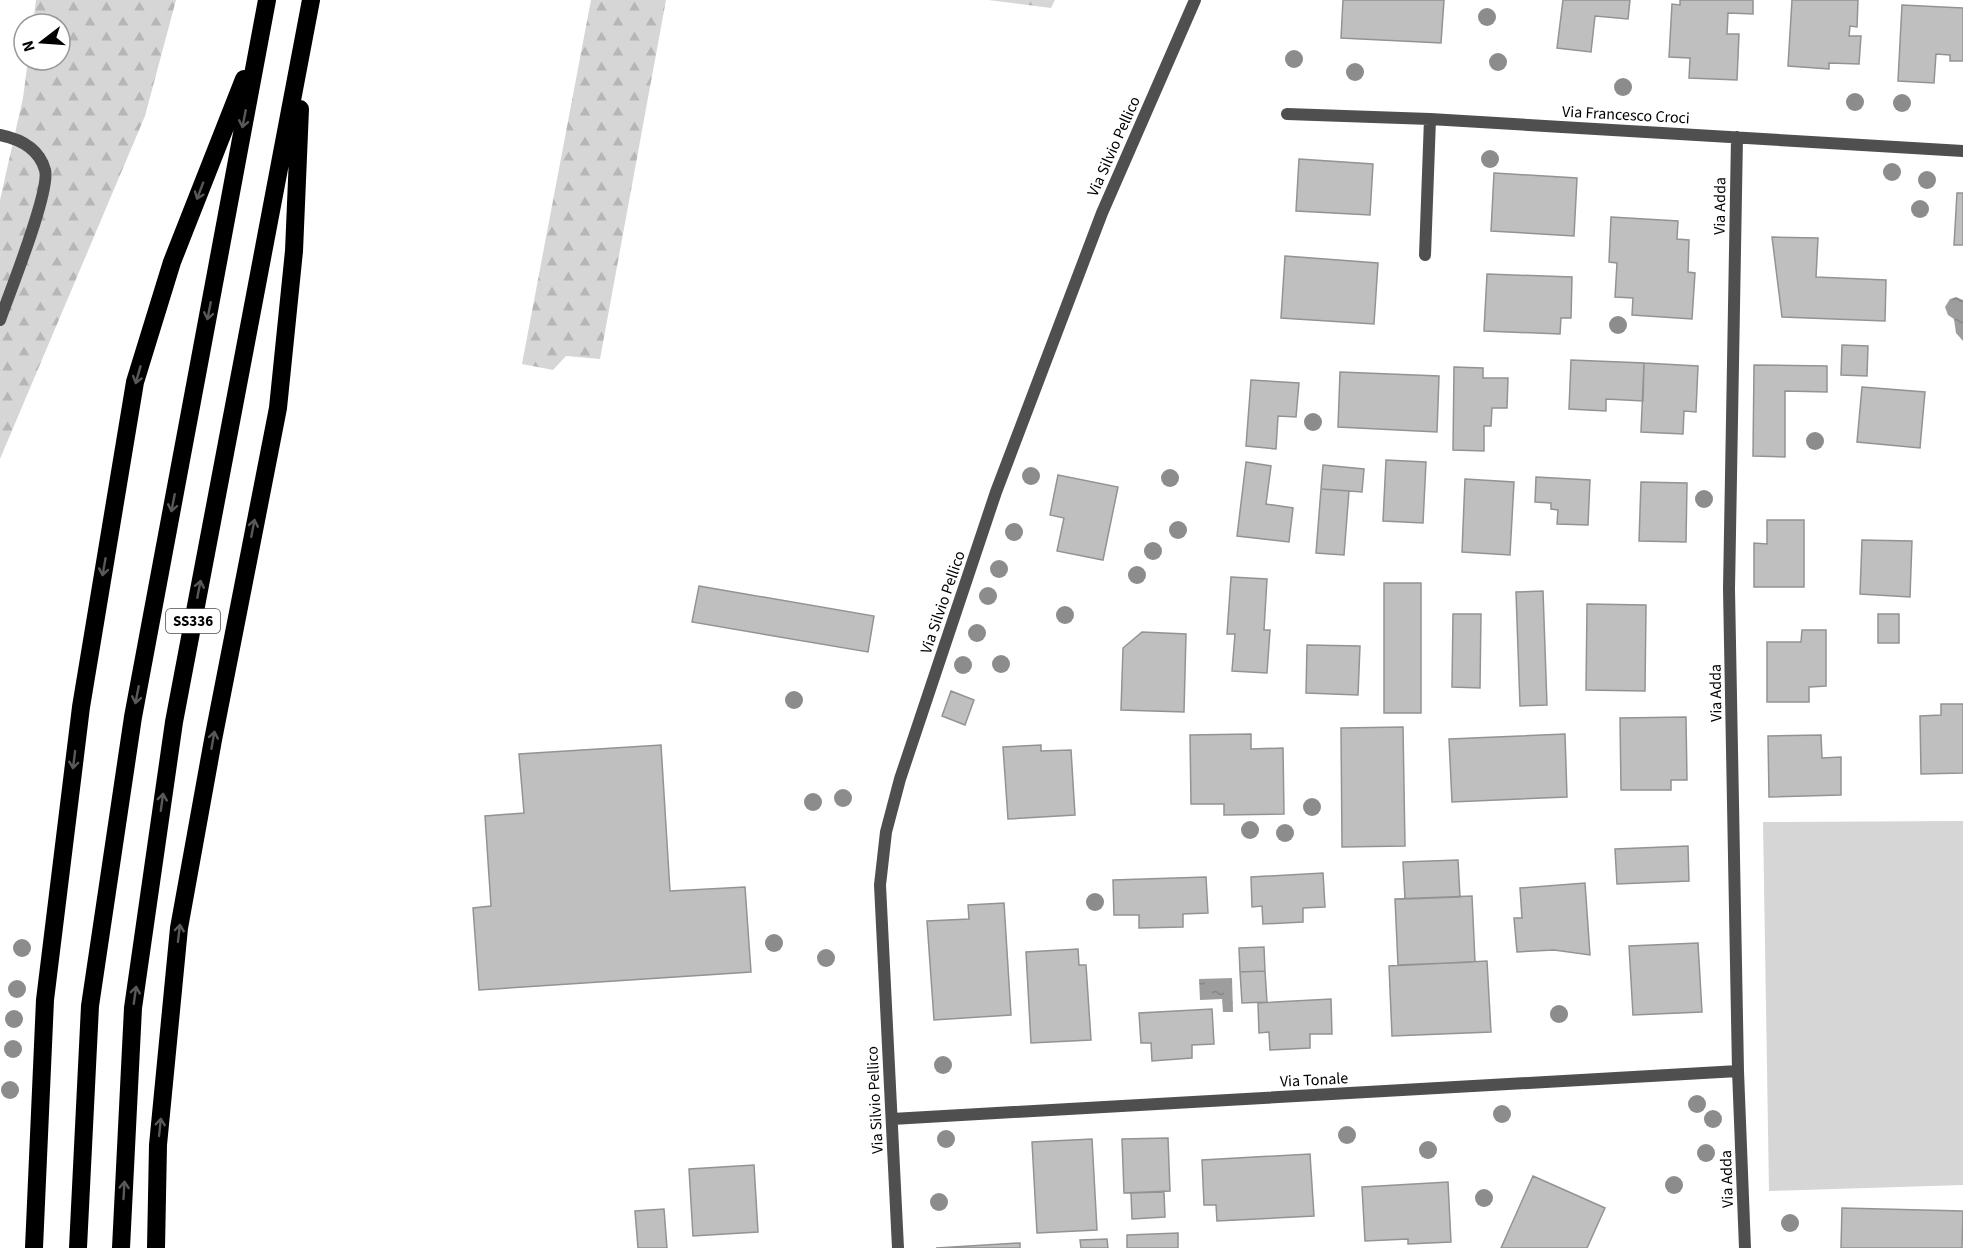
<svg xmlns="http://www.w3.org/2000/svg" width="1963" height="1248" viewBox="0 0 1963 1248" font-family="'Source Sans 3',sans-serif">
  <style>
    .green { fill: #d6d6d6 }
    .forest { fill: url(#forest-firs) }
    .water { fill: url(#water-ripples) }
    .building { fill: #bfbfbf; stroke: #939393; stroke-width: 1.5 }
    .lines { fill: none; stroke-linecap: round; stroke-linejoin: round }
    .street { stroke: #4f4f4f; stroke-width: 12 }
    .highway { stroke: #000; stroke-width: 18 }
    .tree { fill: #8c8c8c }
    .oneway { stroke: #595959 }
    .labels { text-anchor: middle; stroke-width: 6; stroke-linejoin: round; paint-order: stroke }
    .shield { fill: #fff; stroke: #4c4c4c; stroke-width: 1.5 }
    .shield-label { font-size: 15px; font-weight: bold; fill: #000 }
    .street-label { font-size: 16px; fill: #000; stroke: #fff }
  </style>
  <defs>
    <pattern id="forest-firs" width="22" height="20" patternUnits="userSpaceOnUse" patternTransform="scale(1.5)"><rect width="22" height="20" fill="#d6d6d6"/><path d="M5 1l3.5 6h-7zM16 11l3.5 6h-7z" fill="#b6b6b6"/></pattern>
    <pattern id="water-ripples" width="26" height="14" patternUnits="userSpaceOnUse" patternTransform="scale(1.5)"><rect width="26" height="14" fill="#9d9d9d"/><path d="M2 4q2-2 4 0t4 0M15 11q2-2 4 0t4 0" fill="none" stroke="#858585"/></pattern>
  </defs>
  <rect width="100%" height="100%" fill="#fff"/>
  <path class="green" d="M1963,821V1185L1769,1191L1763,822Z"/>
  <path class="forest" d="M36,0H176L145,116L0,459V200L23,98L28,60H60V24H33Z
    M591,0H666L600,359L566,356L553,370L522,364Z
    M988,0H1055L1051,8Z"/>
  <path class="water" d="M1956,297L1963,300V341L1956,333L1954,319L1948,315L1945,307L1950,299Z
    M1232,978L1233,1012H1223L1222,999L1200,1000L1199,979Z"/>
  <path class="building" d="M1343,0H1444L1441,43L1341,38Z
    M1563,0H1630L1628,19L1595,16L1591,52L1557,48Z
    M1680,0H1753V14L1728,13L1727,34H1739L1737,80L1689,78L1690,58L1669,57L1672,4L1680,5Z
    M1792,0H1858L1857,27L1850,26L1849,36H1861L1859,64L1829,63V69L1788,66Z
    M1902,5L1963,8V61H1950V55L1936,54L1934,83L1898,81Z
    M1299,159L1373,164L1370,215L1296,211Z
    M1494,173L1577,178L1574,236L1491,231Z
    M1957,193H1963V245H1954Z
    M1611,217L1678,221L1677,239L1689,240L1688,272L1695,273L1692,319L1632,315L1633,298L1615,297L1617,263L1609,262Z
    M1772,237L1818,238L1816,277L1886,280L1885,321L1782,317Z
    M1285,256L1378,263L1374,324L1281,318Z
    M1487,274L1572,277L1571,318H1561L1560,334L1484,331Z
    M1842,345L1868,346L1867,376L1841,375Z
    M1571,360L1644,363L1643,401L1606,399V411L1569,409Z
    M1644,363L1698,366L1696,412L1684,411L1683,434L1641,432Z
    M1754,365L1827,366V392L1785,391V457L1753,456Z
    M1454,367L1483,368V378H1508L1507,408H1492L1491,426H1484V451L1453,450Z
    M1340,372L1439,376L1437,432L1338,427Z
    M1251,380L1299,383L1296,417L1278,416L1276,449L1246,446Z
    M1862,387L1925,392L1920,448L1857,442Z
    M1386,460L1426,462L1423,523L1383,521Z
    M1246,462L1271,466L1266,504L1293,508L1289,542L1237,536Z
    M1323,465L1364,469L1362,492L1321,489Z
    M1058,475L1118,487L1103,560L1057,551L1064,518L1050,515Z
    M1536,477L1590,480L1588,525L1557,524L1558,510L1551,509V503L1535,502Z
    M1465,479L1514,482L1510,555L1462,552Z
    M1641,482L1687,483L1686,542L1639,541Z
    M1321,489L1349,491L1344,555L1316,553Z
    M1767,520H1804V587H1754V543L1767,544Z
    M1862,540L1912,541L1910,597L1860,594Z
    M1231,577L1267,579L1264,630H1270L1267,673L1232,671L1235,634H1227Z
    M1384,583H1421V713H1384Z
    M699,586L874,616L868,652L692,622Z
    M1543,591L1547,705L1520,706L1516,592Z
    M1587,604L1646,605L1645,691L1586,690Z
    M1453,614H1481L1480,688L1452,687Z
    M1878,614H1899V643H1878Z
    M1802,630H1826V686L1809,687V702H1767V642H1801Z
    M1142,632L1186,634L1184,712L1121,710L1123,648Z
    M1307,645L1360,646L1358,695L1306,693Z
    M951,691L974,700L965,725L942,716Z
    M1941,704H1963V773L1921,774L1920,716L1941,715Z
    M1686,717L1687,780H1671V790H1621L1620,718Z
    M1403,727L1405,846L1342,847L1341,728Z
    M1251,734V749L1283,748L1284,814L1224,815V804H1191L1190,735Z
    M1565,734L1567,797L1452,802L1449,739Z
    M1821,735L1822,758L1841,757V795L1769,797L1768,736Z
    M661,745L670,891L745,887L751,972L479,990L473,908L491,906L485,816L524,813L519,754Z
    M1041,745V751L1071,750L1075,815L1008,819L1003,747Z
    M1688,846L1689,881L1617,884L1615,849Z
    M1458,860L1460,897L1405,899L1403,862Z
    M1323,873L1325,907L1303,908V922L1263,924L1262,906L1252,907L1251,877Z
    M1206,877L1208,913L1183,914V927L1139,928V915H1114L1113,880Z
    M1585,883L1590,955L1554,950L1517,952L1514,918H1522L1520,888Z
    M1472,896L1475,962L1398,965L1395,899Z
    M1004,903L1011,1015L934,1020L927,921L969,919L968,905Z
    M1698,943L1702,1012L1633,1015L1629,946Z
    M1264,947L1265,971L1240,972L1239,948Z
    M1078,949L1079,965H1086L1091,1040L1031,1043L1026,952Z
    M1487,961L1491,1032L1392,1036L1389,966Z
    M1265,971L1267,1002L1242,1003L1240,972Z
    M1331,999L1332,1034H1310V1048L1270,1050L1269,1032L1259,1033L1258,1003Z
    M1212,1009L1214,1044L1192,1045V1058L1152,1061L1151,1043H1141L1139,1013Z
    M1168,1138L1170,1191L1124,1193L1122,1139Z
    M1092,1139L1097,1230L1037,1233L1032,1142Z
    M1310,1154L1314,1216L1217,1221L1216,1205H1204L1202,1160Z
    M754,1165L758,1232L693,1236L689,1169Z
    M1533,1176L1605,1208L1587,1248H1501Z
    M1448,1182L1451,1242L1408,1244V1239L1365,1241L1362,1187Z
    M1164,1192L1165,1217L1132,1219L1131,1193Z
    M1842,1208L1963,1211L1962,1248H1841Z
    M664,1209L667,1248H638L635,1211Z
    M1178,1233V1248H1127V1235Z
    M1107,1239L1108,1248H1081L1080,1240Z
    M1020,1243V1248H936Z"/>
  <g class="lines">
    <path class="street" d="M1287,114L1430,119L1963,151
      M0,135C20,139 39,148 45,170C51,190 9,294 0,320
      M1737,137L1729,589L1738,1071L1745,1248
      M1425,255L1430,119
      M892,1119L1738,1071
      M898,1248L880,885L886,832L900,779L996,492L1102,213L1195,0"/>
    <path class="highway" d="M34,1248L45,1000L81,707L135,382L172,262L244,79
      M78,1248L90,1006L133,717L267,0
      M121,1248L133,1008L174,722L311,0
      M156,1248L158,1145L179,928L213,740L278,408L294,251L300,109"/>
  </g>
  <g class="tree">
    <circle cx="1487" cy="17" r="9"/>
    <circle cx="1294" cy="59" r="9"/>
    <circle cx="1498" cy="62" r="9"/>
    <circle cx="1355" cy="72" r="9"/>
    <circle cx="1623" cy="87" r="9"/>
    <circle cx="1855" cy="102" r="9"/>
    <circle cx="1902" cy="103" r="9"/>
    <circle cx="1490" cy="159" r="9"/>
    <circle cx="1892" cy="172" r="9"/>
    <circle cx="1927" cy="180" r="9"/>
    <circle cx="1920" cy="209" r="9"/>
    <circle cx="1618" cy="325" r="9"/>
    <circle cx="1313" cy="422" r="9"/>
    <circle cx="1815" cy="441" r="9"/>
    <circle cx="1031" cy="476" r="9"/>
    <circle cx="1170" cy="478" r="9"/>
    <circle cx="1704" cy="499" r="9"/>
    <circle cx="1178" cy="530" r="9"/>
    <circle cx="1014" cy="532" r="9"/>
    <circle cx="1153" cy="551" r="9"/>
    <circle cx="999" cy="569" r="9"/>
    <circle cx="1137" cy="575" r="9"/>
    <circle cx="988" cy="596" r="9"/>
    <circle cx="1065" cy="615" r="9"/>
    <circle cx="977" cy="633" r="9"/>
    <circle cx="1001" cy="664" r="9"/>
    <circle cx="963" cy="665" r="9"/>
    <circle cx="794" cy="700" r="9"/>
    <circle cx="843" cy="798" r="9"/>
    <circle cx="813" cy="802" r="9"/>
    <circle cx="1312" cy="807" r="9"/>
    <circle cx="1250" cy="830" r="9"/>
    <circle cx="1285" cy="833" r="9"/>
    <circle cx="1095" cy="902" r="9"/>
    <circle cx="774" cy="943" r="9"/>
    <circle cx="22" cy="948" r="9"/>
    <circle cx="826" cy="958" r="9"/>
    <circle cx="17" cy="989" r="9"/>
    <circle cx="1559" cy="1014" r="9"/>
    <circle cx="14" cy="1019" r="9"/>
    <circle cx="13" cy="1049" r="9"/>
    <circle cx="943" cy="1065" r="9"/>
    <circle cx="10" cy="1090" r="9"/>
    <circle cx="1697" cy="1104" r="9"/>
    <circle cx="1502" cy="1114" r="9"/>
    <circle cx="1713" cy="1119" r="9"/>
    <circle cx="1347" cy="1135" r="9"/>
    <circle cx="946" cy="1139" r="9"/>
    <circle cx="1428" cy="1150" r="9"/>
    <circle cx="1706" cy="1153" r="9"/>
    <circle cx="1674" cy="1185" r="9"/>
    <circle cx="1484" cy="1198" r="9"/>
    <circle cx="939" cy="1202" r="9"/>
    <circle cx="1790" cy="1223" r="9"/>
  </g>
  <defs><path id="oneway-shaft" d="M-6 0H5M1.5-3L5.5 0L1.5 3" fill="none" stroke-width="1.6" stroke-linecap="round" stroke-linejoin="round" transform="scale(1.5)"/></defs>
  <g class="oneway">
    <use href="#oneway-shaft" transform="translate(244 119) rotate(101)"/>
    <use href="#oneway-shaft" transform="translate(200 191) rotate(111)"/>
    <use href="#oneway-shaft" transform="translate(209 311) rotate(101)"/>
    <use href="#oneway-shaft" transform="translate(138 375) rotate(106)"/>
    <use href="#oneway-shaft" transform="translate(173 503) rotate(101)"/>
    <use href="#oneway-shaft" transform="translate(253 528) rotate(-79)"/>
    <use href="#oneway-shaft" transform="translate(104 567) rotate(100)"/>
    <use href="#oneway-shaft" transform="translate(199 589) rotate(-79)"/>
    <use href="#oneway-shaft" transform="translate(137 695) rotate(101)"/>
    <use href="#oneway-shaft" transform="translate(213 740) rotate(-80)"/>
    <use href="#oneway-shaft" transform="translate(74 760) rotate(97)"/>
    <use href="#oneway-shaft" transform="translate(162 802) rotate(-82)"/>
    <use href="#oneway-shaft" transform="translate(179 933) rotate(-83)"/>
    <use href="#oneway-shaft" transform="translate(135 995) rotate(-82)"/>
    <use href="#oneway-shaft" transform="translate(160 1127) rotate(-84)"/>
    <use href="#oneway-shaft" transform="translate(124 1190) rotate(-87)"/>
  </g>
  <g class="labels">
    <rect class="shield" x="166" y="609" width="54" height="24" rx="4.5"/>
    <g class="shield-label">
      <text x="193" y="626">SS336</text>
    </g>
    <g class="street-label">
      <text transform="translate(1626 114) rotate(3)" y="6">Via Francesco Croci</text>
      <text transform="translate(1113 146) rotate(-66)" y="6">Via Silvio Pellico</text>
      <text transform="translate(1719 206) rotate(-89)" y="6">Via Adda</text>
      <text transform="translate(942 602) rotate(-71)" y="6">Via Silvio Pellico</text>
      <text transform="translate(1715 693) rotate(-91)" y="6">Via Adda</text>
      <text transform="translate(1314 1079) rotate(-3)" y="6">Via Tonale</text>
      <text transform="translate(874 1100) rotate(-93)" y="6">Via Silvio Pellico</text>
      <text transform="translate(1726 1179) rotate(-92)" y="6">Via Adda</text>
    </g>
  </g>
  <g transform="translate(42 42) rotate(253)"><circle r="28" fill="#ffffff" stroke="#999999" stroke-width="1.5"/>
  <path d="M0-4.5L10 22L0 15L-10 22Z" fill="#000000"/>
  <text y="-9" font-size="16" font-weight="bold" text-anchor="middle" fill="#000000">N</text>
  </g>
</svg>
